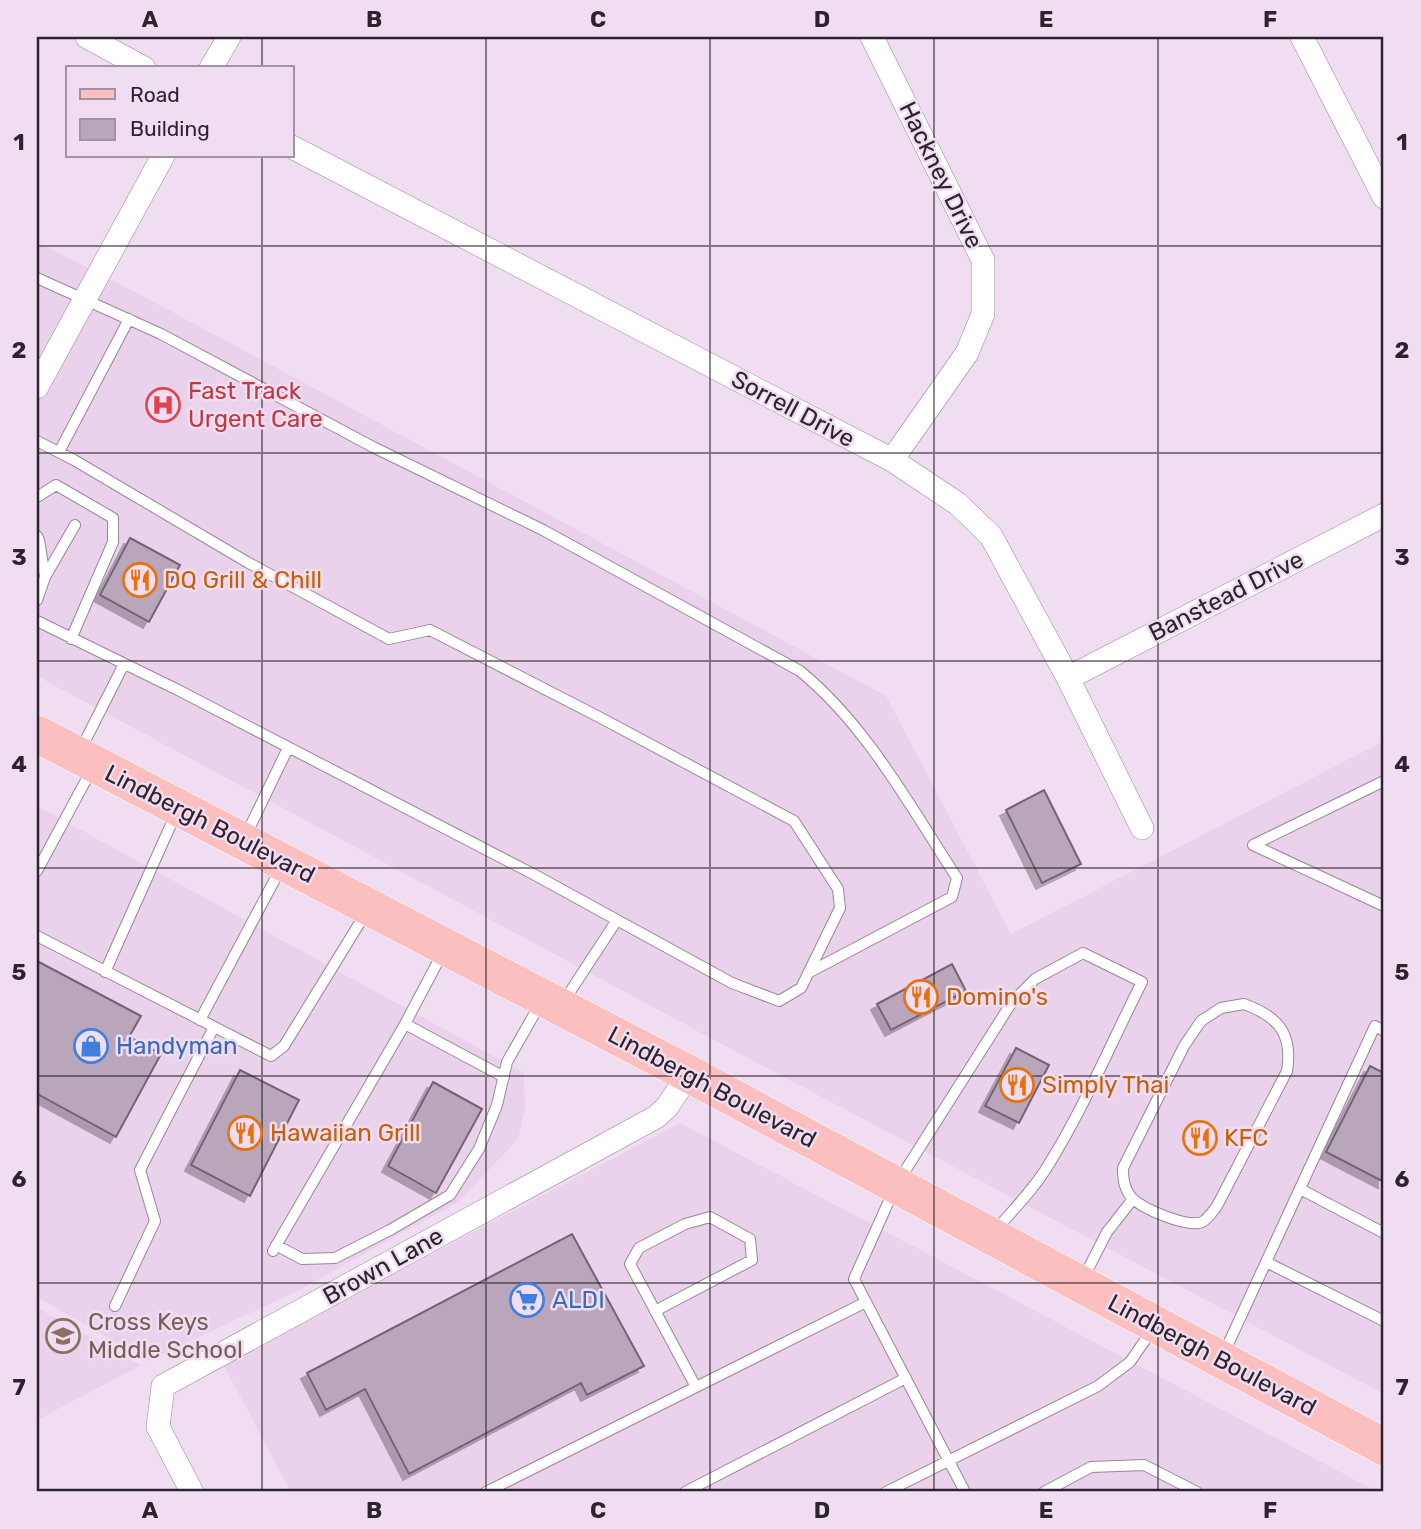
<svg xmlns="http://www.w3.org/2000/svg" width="1421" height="1529" viewBox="0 0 1421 1529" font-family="Rubik,sans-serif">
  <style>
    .built { fill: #ead1ec }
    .building { fill: #b9a6bb; stroke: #746375; stroke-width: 2; filter: url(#shadow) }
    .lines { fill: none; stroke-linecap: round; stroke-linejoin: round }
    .lane-casing { stroke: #988699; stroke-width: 12 }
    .street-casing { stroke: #988699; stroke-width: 24 }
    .primary-casing { stroke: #fff; stroke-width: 38 }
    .lane { stroke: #fff; stroke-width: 10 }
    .street { stroke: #fff; stroke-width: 23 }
    .primary { stroke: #fabfbe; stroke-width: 37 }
    .grid { fill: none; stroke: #2c242c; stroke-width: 2; stroke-opacity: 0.55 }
    .labels { text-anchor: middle; stroke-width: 5; stroke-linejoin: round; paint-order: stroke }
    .street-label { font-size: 24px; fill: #2c242c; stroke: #f1ddf2 }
    .health-label { font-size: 24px; fill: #be3a42; stroke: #f1ddf2; text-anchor: start }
    .food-label { font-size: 24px; fill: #c56008; stroke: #f1ddf2; text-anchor: start }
    .shop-label { font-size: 24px; fill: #366cbe; stroke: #f1ddf2; text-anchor: start }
    .education-label { font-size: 24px; fill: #785e54; stroke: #f1ddf2; text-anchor: start }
    .neatline { fill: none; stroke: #2c242c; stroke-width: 2.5 }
    .grid-label { font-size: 23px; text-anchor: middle; font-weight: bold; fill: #2c242c }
  </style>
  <defs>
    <filter id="shadow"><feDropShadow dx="-6" dy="6" stdDeviation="0" flood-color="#0004"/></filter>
  </defs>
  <rect width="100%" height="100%" fill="#f1ddf2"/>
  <path class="built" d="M37,242L137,293L886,696L1011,934L1384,741V1394L759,1064L37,676Z
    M37,806L524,1073L525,1110L518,1139L458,1202L299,1290L148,1361L37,1297Z
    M680,1123L1378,1492H291L223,1364Z
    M37,1308L141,1365L37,1420Z"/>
  <path class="building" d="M130,538L180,565L149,622L100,595Z
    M1044,790L1081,864L1042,883L1006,810Z
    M37,961L141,1016L129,1037L161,1054L116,1137L37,1094Z
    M952,964L966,991L891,1030L877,1004Z
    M1016,1048L1049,1065L1019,1123L985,1106Z
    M1370,1066L1384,1073V1182L1326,1152Z
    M240,1070L299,1100L250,1196L191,1165Z
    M433,1082L482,1109L436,1193L388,1166Z
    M572,1234L644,1366L587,1395L581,1383L409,1474L365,1389L326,1410L307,1373Z"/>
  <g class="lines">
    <g class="lane-casing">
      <path id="lane" d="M37,278L161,334L373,447L543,530L800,671C867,726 910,806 957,878L952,897L808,973
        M37,441L74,460L247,562L389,639L430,630L601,718L794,821L838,889L840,908L801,988L779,1001L732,983L617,920L564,1001
        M59,452L129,319
        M37,497L56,485L113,518V542L71,639
        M37,536L39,540L45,577L37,600
        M45,577L75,525
        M37,621L178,690L535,875L617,920
        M81,749L124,664
        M246,835L288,748
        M1253,845L1384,781
        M1253,845L1384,906
        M37,871L92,769
        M37,936L271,1056L284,1046L367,911
        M105,972L177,811
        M1244,1004C1279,1017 1293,1034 1287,1071L1217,1206C1213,1211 1208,1219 1202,1222C1187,1228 1143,1209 1132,1198C1124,1189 1123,1179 1123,1168L1184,1046L1201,1021L1221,1008Z
        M200,1020L281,868
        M405,1024L504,1077
        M1300,1189L1384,1233
        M276,1245L302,1259L335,1258L390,1230L450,1195L479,1149L497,1105L507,1062L540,1004
        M273,1251L405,1024L443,952
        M1266,1262L1384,1321
        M1083,1279L1107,1232L1133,1199
        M115,1306L155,1221L140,1170L214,1027
        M655,1311L752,1260L750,1239L710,1217L685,1224L639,1248L630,1264L696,1387
        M1224,1353L1375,1026L1384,1031
        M486,1492L866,1302
        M685,1492L906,1378
        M886,1492L1098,1386L1130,1362L1152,1330
        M965,1492L854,1279L896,1185L1012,1002L1035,979L1083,953L1142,982C1111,1043 1085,1106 1049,1164C1035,1188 1013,1210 995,1231
        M1044,1492L1091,1467L1144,1465L1197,1492"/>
    </g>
    <g class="street-casing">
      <path id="street" d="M87,37L144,68
        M872,37L983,260V314L967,353L892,460
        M1302,37L1384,197
        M211,68L229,37
        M292,147L892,460L958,504L991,536L1068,678L1142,828
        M37,387L163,156
        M1068,678L1384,515
        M192,1492L158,1427L163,1386L656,1117L667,1107L689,1074"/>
    </g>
    <g class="primary-casing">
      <path id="primary" d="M37,734L689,1074L1384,1447"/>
    </g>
    <use href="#lane" class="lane"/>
    <use href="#street" class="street"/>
    <use href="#primary" class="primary"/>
  </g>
  <path class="grid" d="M262,37V68M486,37V1492M710,37V1492M934,37V1492M1158,37V1492M262,156V1492M37,246H1384M37,453H1384M37,661H1384M37,868H1384M37,1076H1384M37,1283H1384"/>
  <defs>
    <g id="hospital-ring" transform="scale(1.75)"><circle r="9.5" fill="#f1ddf2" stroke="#e0444e" stroke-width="1.5"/><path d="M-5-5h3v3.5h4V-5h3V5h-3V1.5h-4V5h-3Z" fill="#e0444e"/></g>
    <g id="restaurant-ring" transform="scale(1.75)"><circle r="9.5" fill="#f1ddf2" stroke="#e8710a" stroke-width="1.5"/><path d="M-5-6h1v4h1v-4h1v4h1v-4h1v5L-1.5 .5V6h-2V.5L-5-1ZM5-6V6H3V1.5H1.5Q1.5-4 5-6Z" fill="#e8710a"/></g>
    <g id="shop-ring" transform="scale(1.75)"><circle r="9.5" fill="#f1ddf2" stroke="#3f7fe0" stroke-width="1.5"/><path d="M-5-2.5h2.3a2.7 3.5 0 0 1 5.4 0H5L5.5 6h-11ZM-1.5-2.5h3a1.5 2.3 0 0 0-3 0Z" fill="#3f7fe0"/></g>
    <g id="supermarket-ring" transform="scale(1.75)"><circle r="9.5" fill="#f1ddf2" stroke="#3f7fe0" stroke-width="1.5"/><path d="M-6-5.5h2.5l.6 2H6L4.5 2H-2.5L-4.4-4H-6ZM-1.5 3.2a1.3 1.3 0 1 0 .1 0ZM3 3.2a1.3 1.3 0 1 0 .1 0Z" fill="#3f7fe0"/></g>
    <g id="school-ring" transform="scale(1.75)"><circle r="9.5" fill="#f1ddf2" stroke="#8d6e63" stroke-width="1.5"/><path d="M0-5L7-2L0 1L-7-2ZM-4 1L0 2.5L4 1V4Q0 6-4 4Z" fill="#8d6e63"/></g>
  </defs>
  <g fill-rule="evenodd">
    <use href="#hospital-ring" x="163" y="405"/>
    <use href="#restaurant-ring" x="140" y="580"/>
    <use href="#restaurant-ring" x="921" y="997"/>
    <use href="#shop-ring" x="91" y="1046"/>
    <use href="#restaurant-ring" x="1017" y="1085"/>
    <use href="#restaurant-ring" x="245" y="1133"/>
    <use href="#restaurant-ring" x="1200" y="1138"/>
    <use href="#supermarket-ring" x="527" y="1300"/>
    <use href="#school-ring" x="63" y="1336"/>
  </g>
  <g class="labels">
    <g class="street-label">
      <text transform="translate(941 175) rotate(64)" y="8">Hackney Drive</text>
      <text transform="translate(793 409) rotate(28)" y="8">Sorrell Drive</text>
      <text transform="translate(1226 596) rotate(-27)" y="8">Banstead Drive</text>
      <text transform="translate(210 824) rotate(27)" y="8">Lindbergh Boulevard</text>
      <text transform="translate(712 1087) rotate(28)" y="8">Lindbergh Boulevard</text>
      <text transform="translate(383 1266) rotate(-29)" y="8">Brown Lane</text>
      <text transform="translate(1212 1355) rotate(28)" y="8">Lindbergh Boulevard</text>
    </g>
    <g class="health-label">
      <text x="188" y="399">Fast Track<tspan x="188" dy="28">Urgent Care</tspan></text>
    </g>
    <g class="food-label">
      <text x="164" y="588">DQ Grill &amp; Chill</text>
      <text x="946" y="1005">Domino's</text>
      <text x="1042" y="1093">Simply Thai</text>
      <text x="270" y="1141">Hawaiian Grill</text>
      <text x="1224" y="1146">KFC</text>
    </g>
    <g class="shop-label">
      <text x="116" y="1054">Handyman</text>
      <text x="552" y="1308">ALDI</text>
    </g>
    <g class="education-label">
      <text x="88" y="1330">Cross Keys<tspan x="88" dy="28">Middle School</tspan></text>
    </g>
  </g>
  <rect width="1421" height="1529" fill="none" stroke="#f1ddf2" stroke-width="77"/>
  <rect x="66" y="66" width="228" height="91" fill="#f1ddf2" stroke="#a293a3" stroke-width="2"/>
  <rect x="80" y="89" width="35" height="10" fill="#fabfbe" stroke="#a293a3" stroke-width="2"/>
  <text x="130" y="102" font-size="21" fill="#2c242c">Road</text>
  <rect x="80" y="119" width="35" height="21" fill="#b9a6bb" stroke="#a293a3" stroke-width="2"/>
  <text x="130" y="136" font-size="21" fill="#2c242c">Building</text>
  <rect x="38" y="38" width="1344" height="1452" class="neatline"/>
  <g class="grid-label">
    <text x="150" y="27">A</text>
    <text x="374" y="27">B</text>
    <text x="598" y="27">C</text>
    <text x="822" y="27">D</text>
    <text x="1046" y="27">E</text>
    <text x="1270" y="27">F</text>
    <text x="19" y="150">1</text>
    <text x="1402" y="150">1</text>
    <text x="19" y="358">2</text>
    <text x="1402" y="358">2</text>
    <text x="19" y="565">3</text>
    <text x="1402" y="565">3</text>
    <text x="19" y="772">4</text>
    <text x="1402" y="772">4</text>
    <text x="19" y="980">5</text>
    <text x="1402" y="980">5</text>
    <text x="19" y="1187">6</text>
    <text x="1402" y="1187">6</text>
    <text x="19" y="1395">7</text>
    <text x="1402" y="1395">7</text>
    <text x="150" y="1518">A</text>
    <text x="374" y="1518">B</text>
    <text x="598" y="1518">C</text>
    <text x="822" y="1518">D</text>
    <text x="1046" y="1518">E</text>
    <text x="1270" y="1518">F</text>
  </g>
</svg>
